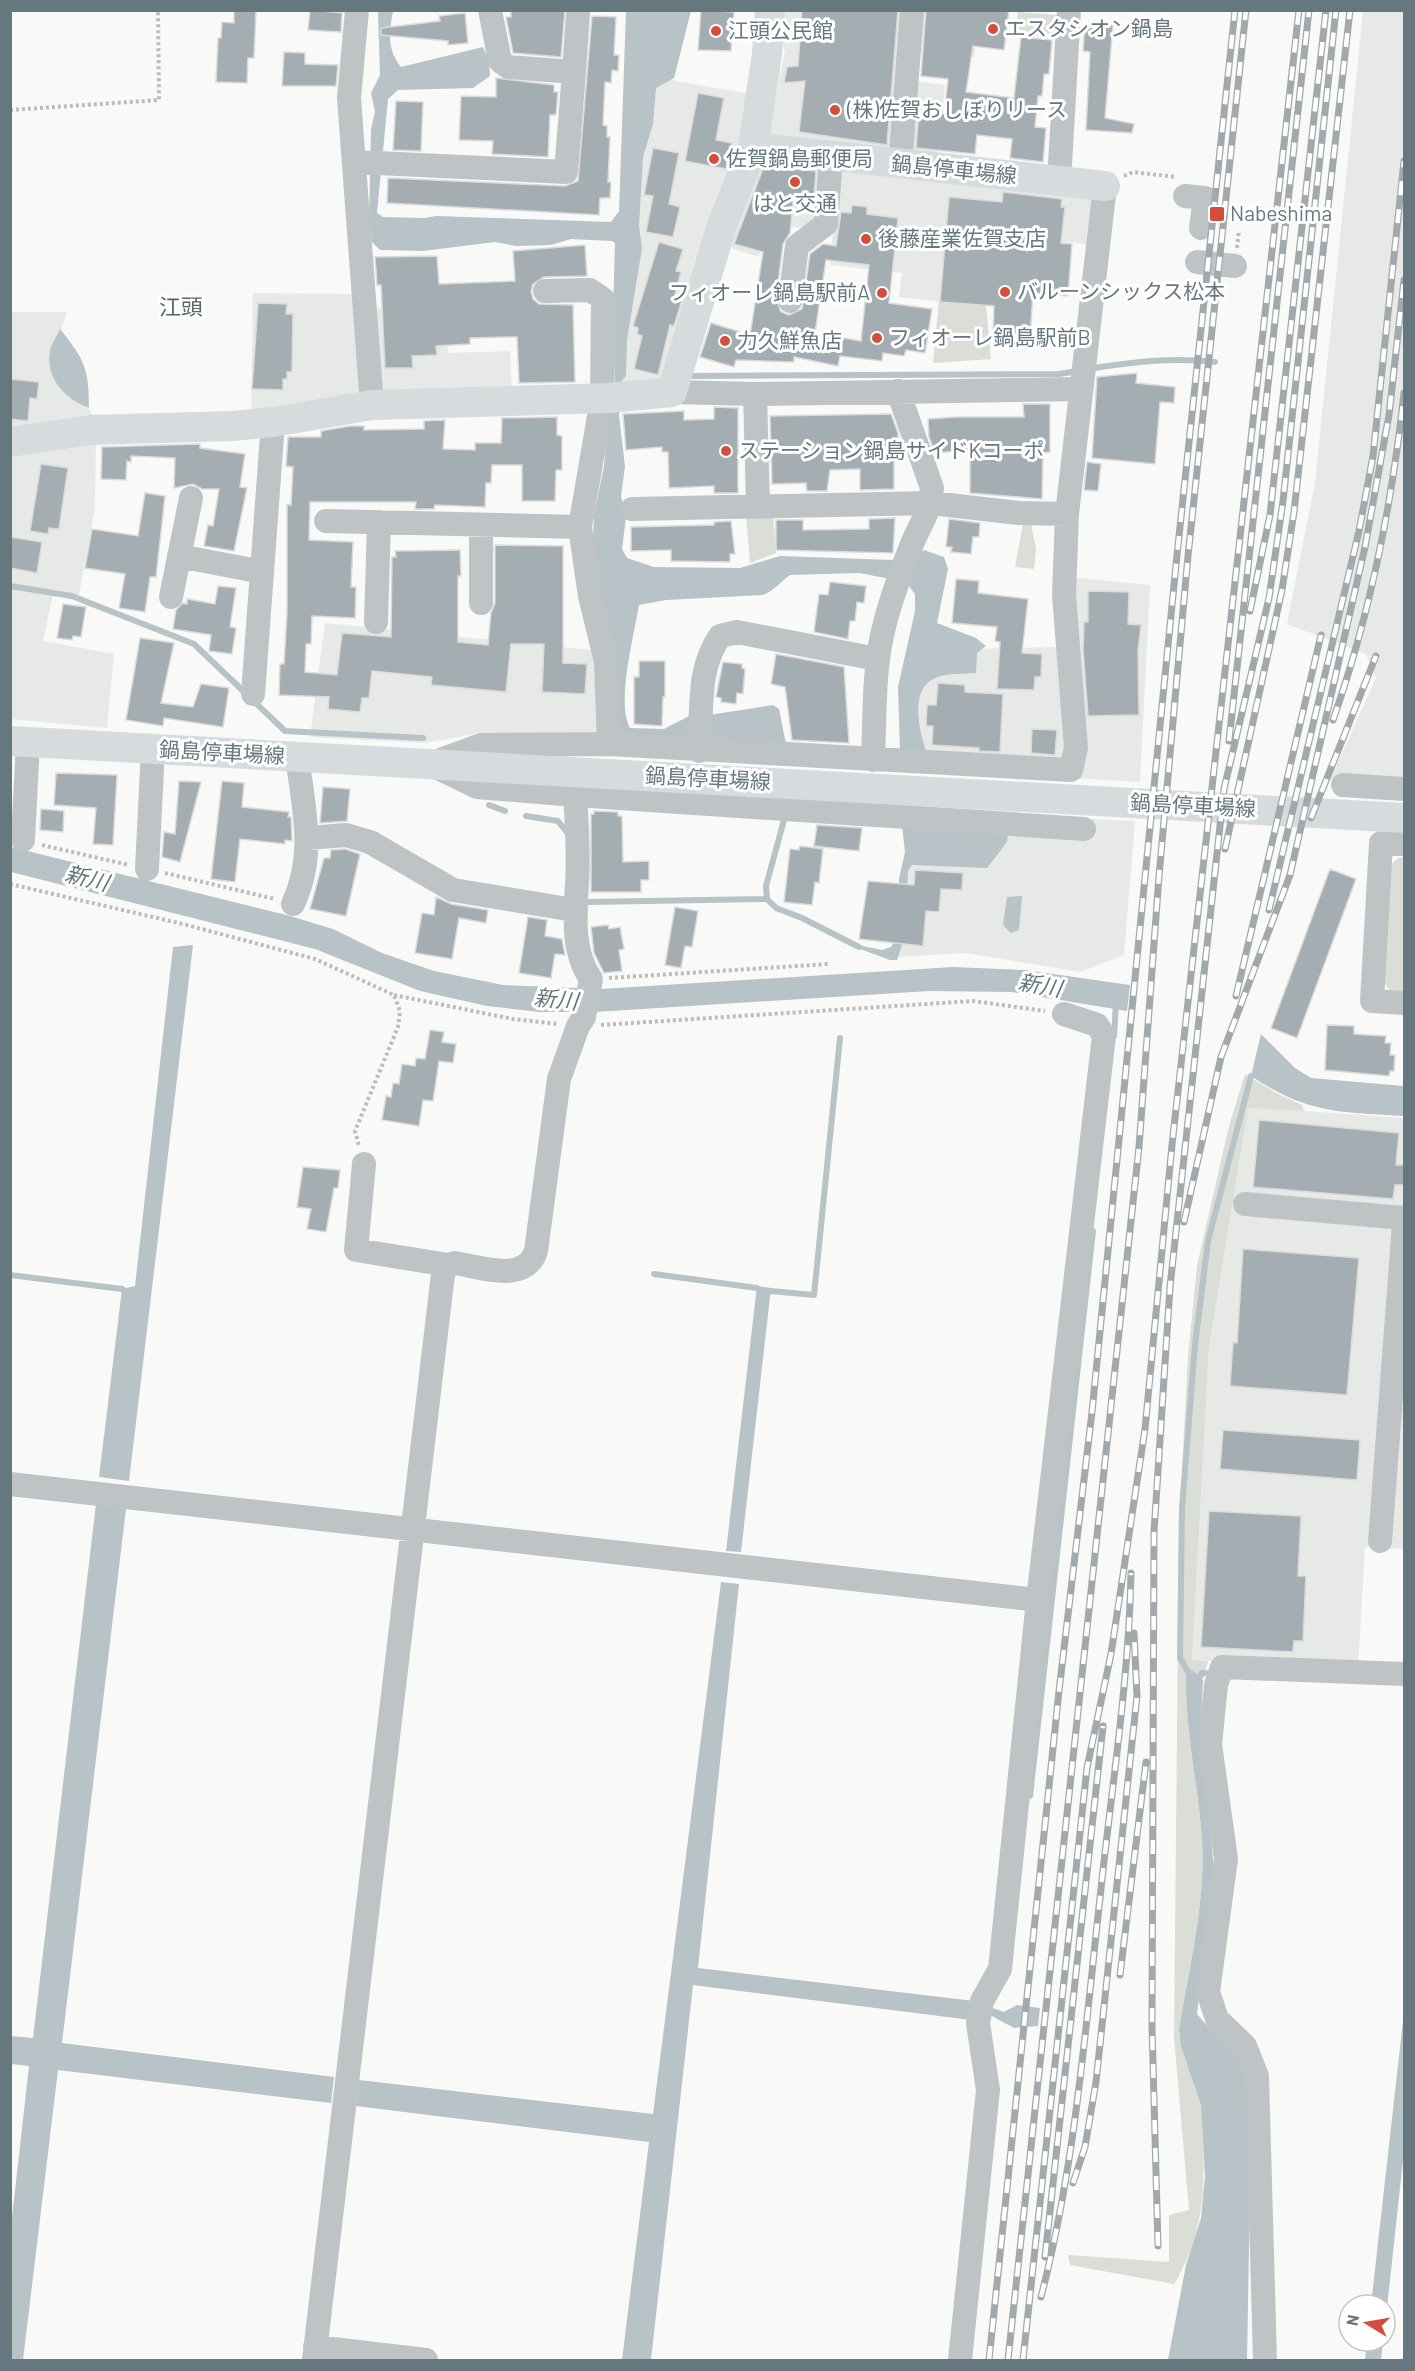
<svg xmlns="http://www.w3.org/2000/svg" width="1415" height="2371" viewBox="0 0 1415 2371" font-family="Barlow,'Noto Sans JP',sans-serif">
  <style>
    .built { fill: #e7e9e7 }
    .green { fill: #daded7 }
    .water { fill: #b7c3c6 }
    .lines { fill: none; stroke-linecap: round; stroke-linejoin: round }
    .stream { stroke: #b7c3c6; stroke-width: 6 }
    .building { fill: #a4aeb2; stroke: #dbdbd9; stroke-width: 1.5; fill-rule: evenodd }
    .path { stroke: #b9bdbf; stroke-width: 4; stroke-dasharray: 3 3; stroke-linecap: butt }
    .minor { stroke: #bec4c6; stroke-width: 24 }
    .major { stroke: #d6dbdd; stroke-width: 30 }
    .rail-casing { stroke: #a1a9ac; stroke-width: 7 }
    .rail { stroke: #fff; stroke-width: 4.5; stroke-dasharray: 14; stroke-linecap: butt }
    .poi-dot { fill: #d34e3d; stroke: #fff; stroke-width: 2 }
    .labels { text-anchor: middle; stroke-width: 6; stroke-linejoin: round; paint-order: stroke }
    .poi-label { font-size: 21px; fill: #66787f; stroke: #fff; text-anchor: start }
    .street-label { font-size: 21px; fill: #66787f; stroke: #fff }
    .neighbourhood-label { font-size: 22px; fill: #58656b; stroke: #fff }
    .water-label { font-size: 22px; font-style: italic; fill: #627679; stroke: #fff }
  </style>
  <rect width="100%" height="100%" fill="#f9f9f7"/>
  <path class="built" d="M783,11H979L974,58L916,51L913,81L945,85L937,160L767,137L785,51L781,40Z
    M1363,11H1404V783L1330,780L1376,678L1366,654L1287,624L1315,483Z
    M654,77L750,94L739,151L662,381L620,385L636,149Z
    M760,158L1092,195L1086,244L1030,238L987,228L979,306L899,297L902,273L830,265L833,231L765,224L759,257L724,246Z
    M253,293L355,294L370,308L445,305L448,353L510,351L512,389L251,412Z
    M10,312H67L54,351L93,416L96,436L95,507L79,595L54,590L43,641L114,654L107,728L11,719Z
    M1058,576L1150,585L1140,782L1075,778L914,755L911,708L933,650L1059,647Z
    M325,623L620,653L624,737L480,733L425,743L310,737Z
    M1093,819L1135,821L1124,955L1081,972L966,953L896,957L912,823L1079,836Z
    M1248,1107L1404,1118V1549L1365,1547L1358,1668L1192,1660L1209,1348Z"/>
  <path class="green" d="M1018,12L1058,15L1056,38L1016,34Z
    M939,301L986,306L991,359L933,363Z
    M746,514H773L776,553L750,563Z
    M1024,518H1030L1036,549L1034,569L1015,567Z
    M1404,857V994L1391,993L1384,982L1391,865L1398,858Z
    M1245,1074L1278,1094L1302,1105L1304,1111L1248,1108L1209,1348L1192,1660L1208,1661L1203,1680L1192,1670L1186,1675C1185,1730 1198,1784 1202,1839C1206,1903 1189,1967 1179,2030C1182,2057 1196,2079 1201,2105C1203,2117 1202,2130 1203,2142C1206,2193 1201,2241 1174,2284L1070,2265L1068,2255L1169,2262V2215L1189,2210L1174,2038L1179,1526L1188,1356L1197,1266L1229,1126Z"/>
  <path class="water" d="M378,11H393C389,31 387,51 401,67L483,47L489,60L490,76L473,88L398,90L388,99L377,213L383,217L424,218L436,216L611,222L619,211L626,11H691L674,78L656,88L653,124L643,157L639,226L642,248L627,340L626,376L622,380L619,415L625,467L621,496L626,517L622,549L627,558L654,567L740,568L780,556L893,560L891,579L859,573L790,575C779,583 775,590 763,595L666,600L639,605C634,636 616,702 630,728L664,729L693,714L709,715L773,705L779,709L786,744L620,733L593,541L594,515L604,466L608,414C619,392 613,365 613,341C613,309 614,276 615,243L612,241L571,239L551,245L516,246L495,242L423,251L380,250L372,242L369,222L371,129L375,112L371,93L380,75Z
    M60,329C85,360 89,369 89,408C65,399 45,378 50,351C51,344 57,336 60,329Z
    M924,550L944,557L948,569L937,623L976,638L986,646L977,653L976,673C964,674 949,673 938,677C907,687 920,733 927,754L900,753L898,687L915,611V594L906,582L915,557Z
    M902,826L1008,834L1007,842L987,868L912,865L908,871L904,939L897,960H890L852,946L853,944L882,950L891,947L897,935L899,879L905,852Z
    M11,847L290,916L333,929L382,953L434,971L503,985L601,989L953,967L1025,970L1130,985L1127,1011L1012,992L929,991L595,1012H540L487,1006L420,991L315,949L11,872Z
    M1022,896L1019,930L1011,933L1003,925L1007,897Z
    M193,945L129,1481L99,1477L122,1289L135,1286L173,947Z
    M1261,1034L1295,1068L1311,1078L1404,1086V1116C1339,1112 1308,1114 1251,1076Z
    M757,1286L771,1288L741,1552L726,1551Z
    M96,1504L126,1509L62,2043L334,2077L331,2103L58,2070L23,2360H11V2226L29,2066L11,2064V2036L33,2038Z
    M721,1582L739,1584L698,1968L974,2001L971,2020L693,1985L651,2360H622L649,2142L356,2106L359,2080L653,2114Z
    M1192,1670L1203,1680L1201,1722L1214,1871L1197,2014L1210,2029L1237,2051L1247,2077L1250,2191L1247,2360H1168L1186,2265L1201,2218L1205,2176L1201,2105L1181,2046L1179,2030C1189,1967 1206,1903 1202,1839C1198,1784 1185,1730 1186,1675Z
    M1017,2005L1040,2008L1038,2026L1014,2028L990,2015L993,2008L1004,2012Z
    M1404,2012V2151L1385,2326V2305H1371Z
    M1367,2341H1383L1381,2360H1365Z"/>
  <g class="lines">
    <path class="stream" d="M1088,369C1131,362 1172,357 1215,362
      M687,376L1059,374L1078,371
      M10,586L72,596L194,644L285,731L423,738
      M489,805L505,811
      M526,816L558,821L569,835
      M784,820L766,886L767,899L776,908L802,918L859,947
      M587,902L767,899
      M1114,1036L1116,1002
      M654,1274L757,1288L763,1293L771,1291L814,1295L840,1038
      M10,1275L122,1289L128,1293
      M1213,1674L1202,1673L1194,1682L1180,1658L1182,1508L1195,1345L1208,1241L1251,1076
      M1030,1796L1093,1231"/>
  </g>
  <path class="building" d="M234,10H256L254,58H248L247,83L216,82L218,38H221L222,22L234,23Z
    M310,10L342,13L341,32L308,30Z
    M511,10H565L561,57L513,53L506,17H511Z
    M701,10L734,12L731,51L698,50Z
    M802,10H898L887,145L799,132L805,81L784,83L787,67L798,66Z
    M926,10H1009L1004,50L973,46L966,92L1014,98L1021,37L1052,40L1049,74H1044L1042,96H1038L1035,127L1046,128L1043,162L1010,158L1012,139L977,135L975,154L916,148L919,111L944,114L948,79L921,76Z
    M465,13L468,43L448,45V41L381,35V28L440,21L439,16Z
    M592,16L616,17L614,55H619L618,71L612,70L611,83L605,82L603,125L607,126V137H610L608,182H611L610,198H600L599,215L387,203L388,178L565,186L578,181Z
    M1085,23L1113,25L1105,118L1134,124L1132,133L1086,130L1090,52L1083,51Z
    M284,52L305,53V64L338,65L336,86H282Z
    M496,78L554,85V92H558L556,115H550L548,157L492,154L493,141L459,140L461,96L496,97Z
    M698,93L724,98L716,140L732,143L726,169L685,161Z
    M396,101L423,102L421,151L393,150Z
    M653,148L679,153L669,204L680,207L673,237L646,232L653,196L644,195Z
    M764,166L816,171L814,196L794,194L790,233L783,244L776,299L781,312L789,315L802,309L810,254L823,244L836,246L841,212L851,213L852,205L867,207V214L898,218L889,303L932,309L925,353L906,350L904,356L883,353L882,361L840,356L838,366L794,357V362L736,360L734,367L700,357L711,323L750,335L763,252L734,244ZM826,260L869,265L861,341L815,333Z
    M1003,192L1062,199L1061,207H1065L1061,243L1072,244L1068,296L1033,293L1030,338L993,336L994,306L940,302L949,197L1002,202Z
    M659,242L683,249L676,271L681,272L674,298L682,300L674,326L670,325L658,375L634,369L642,336L637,334L638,328L633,326Z
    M585,245L587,276L544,277L533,284L531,291L533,299L539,304L573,305L575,382L519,383L517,337H514L470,338V344L436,346L437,355L412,356L413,368H385L381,285H377L375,257L437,256L439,284L515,281L513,251Z
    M258,303L287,304L286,314H293L292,372H287V379H283V390L252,389Z
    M1137,373L1136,383L1175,387L1174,403L1160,402L1155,464L1092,458L1097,377Z
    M10,379L39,382L37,399L30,398L28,421L10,419Z
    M1023,404H1050V452L1043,453L1042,499L970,493V450L935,453L929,437L928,419L956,417H1024Z
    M714,407L738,408V493H714V486L669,488L668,452H662V447L626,450L623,414L684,411V420L714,419Z
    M891,414L898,433V446H894V489L860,490V469L830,470L827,491H807L806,483L772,484L770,416Z
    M557,417V435L562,436V470H556L555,501H522V465H492L491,483H486L485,507L435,505L434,509H415L416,502H310L309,540L353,542L351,587H356L355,618L312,616L311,644H306L305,672L337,675L342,633L391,637L392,557H396L395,551L460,550L461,576H458V642L488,645L491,613L495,603V545L563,546V663L587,664L585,694L542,692L544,644H511L506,692L431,685L432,677L372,671L369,698H362L360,712L328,709L329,697L279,695L280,664H284L287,613V505H291L293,467L286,466L288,437H321V431L350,426H364V430L424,429V421L445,420L443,449L475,450V443H501L502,418Z
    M200,444V448L245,454L240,487L247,488L234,551L204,546L208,525L213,526L219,489H202L193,484L174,488L175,458L131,456V462L127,461L126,480L101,479L102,447Z
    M1087,462L1101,464L1098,491L1084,490Z
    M41,464L68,468L59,529L49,528L48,534L30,531Z
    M145,493L165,496L156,577H150L145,612L119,608L125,574L85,568L92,529L138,536Z
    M895,518L893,553L776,550V520H803V530L869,529V519Z
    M949,519L980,523L979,537H973L971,554L951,552L952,547H946Z
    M731,521L735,554H730V562L671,561V550L631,551V527L714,525V522Z
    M10,537L42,542L37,573L10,568Z
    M956,579L979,581L978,593L1028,599L1022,653L1042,654L1041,677H1035L1034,690L997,689L1000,642L995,641L997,627L952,623Z
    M830,582L866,586L864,603L857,602L855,621H850L848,639L814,632L819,594L828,595Z
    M218,586L236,588L230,627L236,628L232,654L209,651L211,635L173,629L176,610L183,603L187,604V599L215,604Z
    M1088,591L1129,592L1128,624L1141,625L1138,651L1139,715L1088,716L1083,649L1084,622H1088Z
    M63,604L86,607L81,637L73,636L72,640L57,638Z
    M140,638L174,643L161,703L193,707L201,684L229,688L223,727L164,718L163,726L126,720Z
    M776,654L844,667L849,743L792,740L785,687L771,684Z
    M639,661H665V697H663L662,726L634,724V677H639Z
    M723,662L742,664V668L745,669L743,694L737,693L736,704L721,702V698L716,697Z
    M938,683L965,685V692L1003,694L1000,752L979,751V748L932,745L933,726H926L927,705H936Z
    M1032,729L1057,730L1055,755L1031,753Z
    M56,773L117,775L113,845L93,844L96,808L54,805Z
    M179,781L201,782L180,862L162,857L164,832L175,834Z
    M222,781L244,783L242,807L289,812L288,817H291L292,841L285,840V844L240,839L235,882L211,879Z
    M323,787L350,789L347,821L320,823Z
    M41,809L64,811L63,832L40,830Z
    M594,811L618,812V816H622L623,862L649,861V880H641V892H591V814H594Z
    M817,825L862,828L859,851L814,846Z
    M800,846L823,849L819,883L815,882L812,905L784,902L790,849L799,850Z
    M345,849L360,854L346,916L310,909L324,858H330L331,850Z
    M1330,869L1356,879L1297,1038L1271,1028Z
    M915,870L963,873L962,890L941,889L939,912L926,911L923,946L859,939L868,881L914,885Z
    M436,897L451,904L488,910L486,923L459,918L452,959L415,953L422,913L434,915Z
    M675,907L698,911L692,947L685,946L681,968L665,965Z
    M528,917L547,920L545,936L562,939L565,955L555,954L551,978L519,973Z
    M608,925L609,929L620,927L624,949L619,950L622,971L604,973L594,953L591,927Z
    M1327,1025L1354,1026V1034L1386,1036L1385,1043H1391L1390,1055H1395L1394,1071H1390L1389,1076L1325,1070Z
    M430,1030L444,1032L442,1042L456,1044L453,1063L439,1061L433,1101L423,1100L419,1126L382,1120L386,1096L391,1097L393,1083L399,1084L402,1064L415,1066L416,1058L425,1059Z
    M1259,1120L1399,1133L1396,1165H1404V1185H1395L1393,1199L1253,1187Z
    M303,1167L340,1170L338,1188H334L326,1232L307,1229L311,1209L297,1207Z
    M1243,1249L1359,1258L1347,1395L1230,1386L1233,1342L1237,1343Z
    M1223,1430L1360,1440L1357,1480L1220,1469Z
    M1209,1511L1301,1516L1298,1576H1306L1303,1641H1294L1293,1652L1201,1647Z"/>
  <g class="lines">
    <path class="path" d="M10,110L159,100L158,10
      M1124,176L1133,172L1176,177
      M1237,248L1239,230
      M42,845L129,865
      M165,873L275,899
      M10,884L183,924L315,959L394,995L400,1011L398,1027L355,1131L359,1146
      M609,978L829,964
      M394,995L513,1019L558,1024
      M601,1025L973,1001L1045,1011"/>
    <path class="minor" d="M357,10L349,98L372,405
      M574,72L578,14
      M356,162L566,172L574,72L508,67L500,61L490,10
      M900,166L912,10
      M1059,181L1069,10
      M1185,196L1205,198L1201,228
      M1197,262L1235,266
      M790,301L797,246L826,224L831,157
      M672,392L755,394L1081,389
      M755,394L758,507
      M632,509L931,503L1019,513L1067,514
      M326,521L580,527
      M179,556L262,572
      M171,597L191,498
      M481,603V525
      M376,622L379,522
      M253,694L273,422
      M609,744L1071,770L1076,748L1064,595L1067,514L1105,186
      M699,751C703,710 696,671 720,636L737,632L877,659
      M873,760C875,714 873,667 885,623C892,596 902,569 912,544C920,524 931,511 932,488L898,391
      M435,762L481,745L609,744L606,662L590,596L580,527L602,399L603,299L590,290L545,291
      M1343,785L1404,789
      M575,795L1084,829
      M308,838L346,835L370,842L453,890L574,910
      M23,840L28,742
      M1404,844L1381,843L1372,1001L1404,1003
      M147,869L153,749
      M293,904C316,855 304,809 297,757
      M364,1164L356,1250L448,1265
      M1245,1204L1404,1218
      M10,1484L1038,1600L1000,1969L982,2001L978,2023L988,2090L960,2360
      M1380,1541L1404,1224
      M1038,1600L1104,1036L1097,1025L1064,1014
      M315,2347L426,2360
      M314,2360L443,1274L448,1265L455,1263C481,1267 525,1284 536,1251L559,1079L578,1026L584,1017L591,979C572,952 575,916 577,884C579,855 577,824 575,795L477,787L438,768
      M1265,2360L1257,2076L1245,2046L1217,2019L1208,1992L1226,1859L1210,1744L1216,1685L1222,1667L1404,1674"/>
    <path class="major" d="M753,147L1105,186
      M10,442L90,430L233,426L273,422L372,405L609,398L672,392L722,225L753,147L767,54L770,10
      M10,741L1404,818"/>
    <g class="rail-casing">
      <path id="rail" d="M1250,611L1270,515L1326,10
        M1333,720C1370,615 1392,504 1404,393
        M1229,741L1309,10
        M1311,818L1376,656
        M1225,849L1282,590L1294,512L1350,10
        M1269,910L1359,531L1373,456L1404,161
        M1236,996L1321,635
        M1184,1222L1221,1057L1290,875L1365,547L1389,415L1404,280
        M1120,1975L1146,1762
        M1073,2183L1085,2147L1096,2082L1137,1696L1134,1633
        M1158,2246L1152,2026L1154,1532L1170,1287L1224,789L1269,598L1283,501L1336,10
        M1045,2257L1103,1726
        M1041,2297C1075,2166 1085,2032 1100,1898C1111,1791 1129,1682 1131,1573
        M989,2360L1059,1691L1092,1412L1177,555L1235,10
        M1008,2360L1139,1147L1159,876L1188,556L1246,10
        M1023,2360L1087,1768L1111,1654L1145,1429L1172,1145L1299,10"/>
    </g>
    <use href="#rail" class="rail"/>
  </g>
  <g class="poi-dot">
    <circle cx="993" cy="29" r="6"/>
    <circle cx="716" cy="31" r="6"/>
    <circle cx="835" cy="110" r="6"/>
    <circle cx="714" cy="159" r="6"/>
    <circle cx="795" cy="182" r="6"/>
    <rect x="1209" y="206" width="16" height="16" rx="3"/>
    <circle cx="866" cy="239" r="6"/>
    <circle cx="1005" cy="292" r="6"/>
    <circle cx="882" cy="293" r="6"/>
    <circle cx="877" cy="338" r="6"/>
    <circle cx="725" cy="341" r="6"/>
    <circle cx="726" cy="451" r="6"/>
  </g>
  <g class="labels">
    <g class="poi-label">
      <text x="1005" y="36">エスタシオン鍋島</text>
      <text x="728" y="38">江頭公民館</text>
      <text x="847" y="117">(株)佐賀おしぼりリース</text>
      <text x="726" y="166">佐賀鍋島郵便局</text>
      <text x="795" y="211" text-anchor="middle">はと交通</text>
      <text x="1230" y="221">Nabeshima</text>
      <text x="878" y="246">後藤産業佐賀支店</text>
      <text x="1017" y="299">バルーンシックス松本</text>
      <text x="870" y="300" text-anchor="end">フィオーレ鍋島駅前A</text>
      <text x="889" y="345">フィオーレ鍋島駅前B</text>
      <text x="737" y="348">力久鮮魚店</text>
      <text x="738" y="458">ステーション鍋島サイドKコーポ</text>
    </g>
    <g class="street-label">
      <text transform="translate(954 170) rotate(6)" y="7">鍋島停車場線</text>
      <text transform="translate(222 753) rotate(3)" y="7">鍋島停車場線</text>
      <text transform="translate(708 779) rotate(3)" y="7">鍋島停車場線</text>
      <text transform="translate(1193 806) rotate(3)" y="7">鍋島停車場線</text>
    </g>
    <g class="neighbourhood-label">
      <text x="181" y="315">江頭</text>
    </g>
    <g class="water-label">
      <text transform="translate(87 878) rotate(14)" y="8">新川</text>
      <text transform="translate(1040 985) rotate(10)" y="8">新川</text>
      <text transform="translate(556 999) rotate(6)" y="8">新川</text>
    </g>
  </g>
  <rect width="1415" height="2371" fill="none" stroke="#66787f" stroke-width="24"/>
  <g transform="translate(1367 2323) rotate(281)"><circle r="28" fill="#ffffff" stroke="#c2c9cc" stroke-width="1.5"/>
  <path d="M0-4.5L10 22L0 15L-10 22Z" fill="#d34e3d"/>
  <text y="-9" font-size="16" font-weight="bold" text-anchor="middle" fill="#66787f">N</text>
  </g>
</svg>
